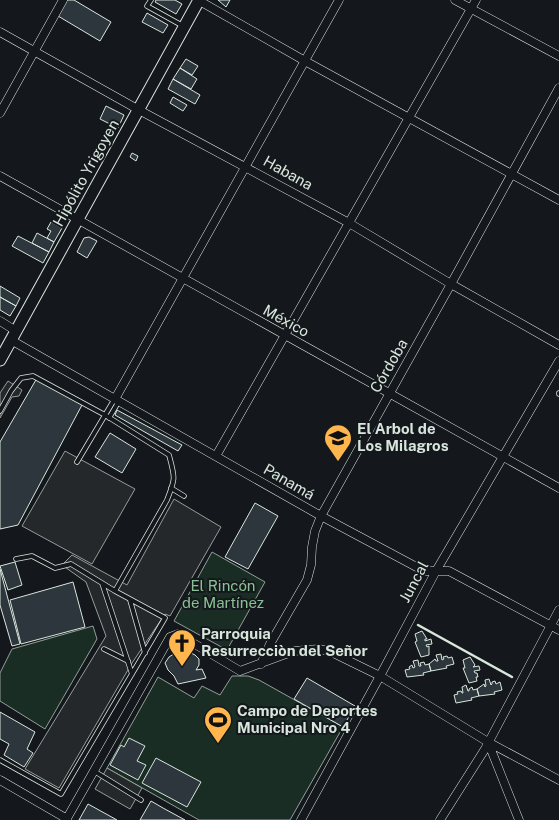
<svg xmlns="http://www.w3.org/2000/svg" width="559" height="820" viewBox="0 0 559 820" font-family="'Public Sans',sans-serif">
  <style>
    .green { fill: #1a2d24; stroke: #939e99 }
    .parking { fill: #24282b; stroke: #939e99 }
    .building { fill: #2c363c; stroke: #d8e6dc }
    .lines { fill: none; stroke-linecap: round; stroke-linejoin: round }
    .lane-casing { stroke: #d8e6dc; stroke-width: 5.5 }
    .street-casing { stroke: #d8e6dc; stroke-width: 9 }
    .secondary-casing { stroke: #d8e6dc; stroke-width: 13 }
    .lane { stroke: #14181c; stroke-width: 4 }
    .street { stroke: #14181c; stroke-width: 8 }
    .secondary { stroke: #14181c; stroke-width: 11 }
    .wall { stroke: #d8e6dc; stroke-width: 2.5 }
    .labels { text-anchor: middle; stroke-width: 4; stroke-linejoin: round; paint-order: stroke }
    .street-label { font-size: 15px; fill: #d8e6dc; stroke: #14181c }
    .poi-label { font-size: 15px; font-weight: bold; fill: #d8e6dc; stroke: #14181c; text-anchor: start }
    .park-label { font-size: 15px; fill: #8ac095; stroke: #14181c }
  </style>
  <rect width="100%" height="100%" fill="#14181c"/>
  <path class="green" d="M212,552L265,582L227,650L174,621Z
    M93,626L97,639L45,729L0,701V673L12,649Z
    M232,676H248L259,680L343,727L290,820H199L107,768L158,677L194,698L202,686L220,695Z"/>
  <path class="parking" d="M8,381L22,390L19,396L12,397L0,418V393Z
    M65,451L135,489L92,564L22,526Z
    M174,499L221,527L170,616L165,614L132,663L59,788L25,769L106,636L86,582L62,565L72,555L127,585Z
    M107,768L142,788L130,809L95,789Z"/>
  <path class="building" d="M67,0H74L111,22L100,41L58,16Z
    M156,0H175L182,4L176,14L155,2Z
    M218,0H230L226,7Z
    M147,13L168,25L163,33L142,22Z
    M186,59L198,66L192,75L180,68Z
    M180,68L197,79L191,89L173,79Z
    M173,79L200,95L195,104L168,89Z
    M173,97L187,105L183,111L170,103Z
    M106,106L124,115L118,128L100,119Z
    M132,153L138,156L136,161L130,157Z
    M51,222L62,228L54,242L47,238L51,231L47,229Z
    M37,233L54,242L49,252L32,243Z
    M18,236L49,252L43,263L12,246Z
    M89,237L97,241L87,258L77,252L84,238Z
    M0,286L20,298L16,306L0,297Z
    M0,297L16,306L10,316L0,310Z
    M37,378L82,405L18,525L0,529V442Z
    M117,410L182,445L178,451L115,415Z
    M110,433L136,449L122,473L95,457Z
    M255,503L278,516L248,569L225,557Z
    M15,562L22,585L8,590L0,566Z
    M0,569L20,644L12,646L0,605Z
    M73,582L85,627L21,644L10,600Z
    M422,631L427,639H425V641L431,639L432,644L426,645L427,647L429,646V655L421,657L415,642L417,641L415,634Z
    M180,650H185L195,655L199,659V665L196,670L202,669L206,678L178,684L174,676L168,670L165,663L169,657Z
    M441,654L442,660L444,659L443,657L447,656L448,658L452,657L454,664L446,666L447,668L431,671L429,664L435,659L436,661H438L436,655Z
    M470,657L475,665L473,667L479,666L480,670L474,671L475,673H477L478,677H476L477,681L469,683L463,668H465L463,660Z
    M418,660L419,666H421L420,663L424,662L425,665L429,664L431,671L423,673L424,675L407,677L405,670L410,669L409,667L412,665L413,668L415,667L413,661Z
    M307,678L355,706L343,727L294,699Z
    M489,679L491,685L492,684V682L495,681L496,684L500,682L502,690L494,692L495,694L479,696L477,689L484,684L485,687L486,686L485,680Z
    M466,685L468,691H469V689L472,687L473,690L477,689L479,696L471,698L472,700L456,703L454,695L458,694L457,692L461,691L462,693H463L462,687Z
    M0,712L35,732L27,749L33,753L24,767L4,755L9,744L0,739Z
    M129,738L145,746L137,761L146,765L138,780L110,765L121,745L124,747Z
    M156,758L201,782L187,807L142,783Z
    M151,801L163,808L185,820H140Z
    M88,804L117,820H79Z"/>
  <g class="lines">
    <g class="lane-casing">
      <path id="lane" d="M151,0L147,6L183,26
        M559,394V393
        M0,411L11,391L21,378L33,376L105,415L169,455C175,478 176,477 167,500L115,591
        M109,418L119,401
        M77,462L114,400
        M171,488L184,496
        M102,583L132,674
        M130,600L145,653
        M104,649L128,661
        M0,760L61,794L165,618L115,591L71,564L55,568L32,556L16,559
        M94,771L141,800"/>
    </g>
    <g class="street-casing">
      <path id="street" d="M198,0L305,61L559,200
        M455,0L559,56
        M0,32L139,110L349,223L451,284L559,345
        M0,113L63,0
        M0,176L559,488
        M0,321L16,331
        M11,340L321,516L424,571H449L559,630
        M115,399L339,0
        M216,456L476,0
        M261,664L270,644L307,580L311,565L312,547L315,531L321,516L451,284L559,88
        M488,742L519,820
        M0,780L67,819
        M66,820L170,637L178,634L240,671L294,651L319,649L329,651L380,676L488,742L559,780
        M301,820L380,676L436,571L559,361
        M440,820L485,749L559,610"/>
    </g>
    <g class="secondary-casing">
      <path id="secondary" d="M0,360L199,0"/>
    </g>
    <use href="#lane" class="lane"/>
    <use href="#street" class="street"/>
    <use href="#secondary" class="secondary"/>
    <path class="wall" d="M418,625L512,677"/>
  </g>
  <defs>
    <g id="school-pin" transform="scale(1.4375)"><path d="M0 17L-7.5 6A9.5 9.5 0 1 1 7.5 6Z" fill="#ffb74d" stroke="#14181c"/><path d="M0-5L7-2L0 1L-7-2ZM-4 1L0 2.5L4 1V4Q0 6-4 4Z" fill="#111"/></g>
    <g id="church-pin" transform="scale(1.4375)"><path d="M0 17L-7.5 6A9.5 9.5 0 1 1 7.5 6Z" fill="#ffb74d" stroke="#14181c"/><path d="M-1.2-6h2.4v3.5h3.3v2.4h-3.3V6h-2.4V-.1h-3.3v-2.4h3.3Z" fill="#111"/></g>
    <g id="stadium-pin" transform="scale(1.4375)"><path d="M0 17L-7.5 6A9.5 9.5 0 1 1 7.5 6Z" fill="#ffb74d" stroke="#14181c"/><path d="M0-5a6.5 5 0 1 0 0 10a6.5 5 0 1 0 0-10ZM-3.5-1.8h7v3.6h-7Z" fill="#111"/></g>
  </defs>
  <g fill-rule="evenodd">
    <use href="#school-pin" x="338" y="438"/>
    <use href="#church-pin" x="182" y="643"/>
    <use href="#stadium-pin" x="218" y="720"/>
  </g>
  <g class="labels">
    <g class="street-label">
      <text transform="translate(86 173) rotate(-61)" y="5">Hipólito Yrigoyen</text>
      <text transform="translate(288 173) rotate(29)" y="5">Habana</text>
      <text transform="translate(286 321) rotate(29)" y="5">México</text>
      <text transform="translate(389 366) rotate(-60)" y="5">Córdoba</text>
      <text transform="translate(289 482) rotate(30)" y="5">Panamá</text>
      <text transform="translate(414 582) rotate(-62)" y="5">Juncal</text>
    </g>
    <g class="poi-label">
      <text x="357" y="434">El Arbol de<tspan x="357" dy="17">Los Milagros</tspan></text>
      <text x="201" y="639">Parroquia<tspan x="201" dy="17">Resurrecciòn del Señor</tspan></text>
      <text x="237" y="716">Campo de Deportes<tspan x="237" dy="17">Municipal Nro 4</tspan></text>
    </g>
    <g class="park-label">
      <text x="223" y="591">El Rincón<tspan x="223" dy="17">de Martínez</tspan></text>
    </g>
  </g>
</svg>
